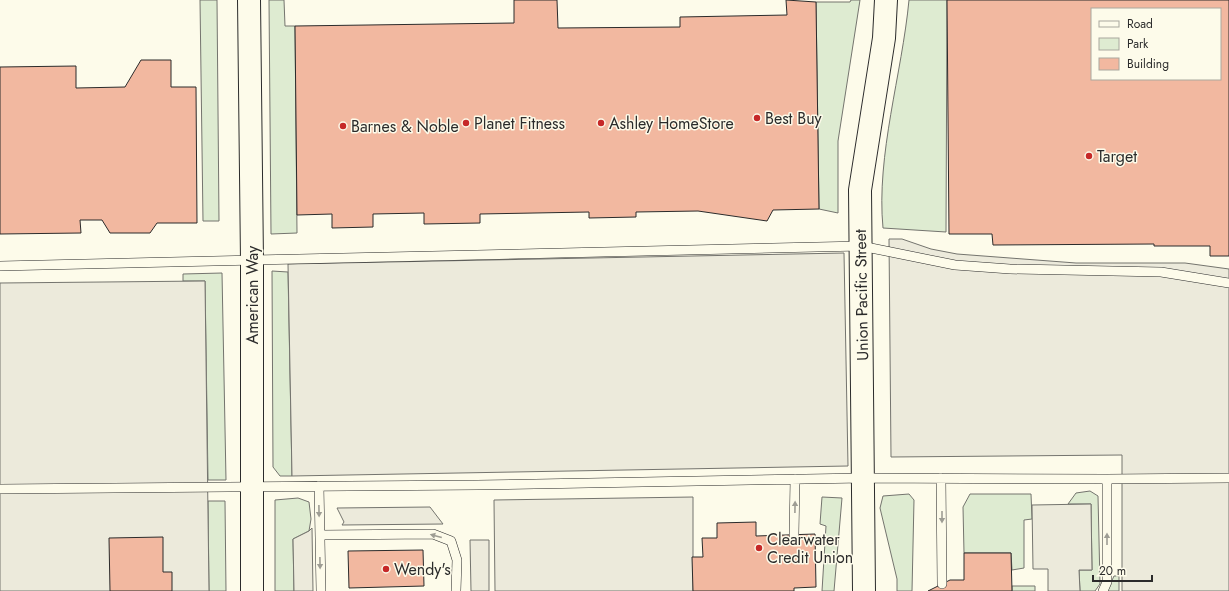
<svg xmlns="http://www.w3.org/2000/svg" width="1229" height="591" viewBox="0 0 1229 591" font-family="Jost,sans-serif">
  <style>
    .green { fill: #deebd1; stroke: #74746e }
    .parking { fill: #eceadb; stroke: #74746e }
    .building { fill: #f2b8a0; stroke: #2b2b2b; fill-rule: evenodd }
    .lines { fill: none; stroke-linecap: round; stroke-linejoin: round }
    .lane-casing { stroke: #2b2b2b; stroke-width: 10 }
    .secondary-casing { stroke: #2b2b2b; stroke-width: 24 }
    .lane { stroke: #fdfbea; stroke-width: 9 }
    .secondary { stroke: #fdfbea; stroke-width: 22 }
    .oneway { fill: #9e9d94 }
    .poi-dot { fill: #c62828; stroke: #fdfbea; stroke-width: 1.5 }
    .labels { text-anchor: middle; stroke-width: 3; stroke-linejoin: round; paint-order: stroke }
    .poi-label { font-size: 16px; fill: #2b2b2b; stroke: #fdfbea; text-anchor: start }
    .street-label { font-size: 16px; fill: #2b2b2b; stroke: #fdfbea }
  </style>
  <rect width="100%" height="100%" fill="#fdfbea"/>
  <path class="green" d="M200,0H217L219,221H203Z
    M269,0H284L285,26H295L297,233L271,234Z
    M851,0H860L838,141V213L819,209L816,2H850Z
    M909,0H947L946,232L883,228C876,155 902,74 909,0Z
    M272,271L288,272L292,476H280L273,467Z
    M222,273L226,480H208L205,281H183V274Z
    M1090,491L1098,496L1100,584L1095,591H1080L1079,570H1092L1091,504H1068L1076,493Z
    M909,494L914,500L912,591H897V579L880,508L883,496Z
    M970,494H1031L1032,519L1024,520V568L1012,570L1011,553H964L963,507Z
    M822,497L842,498L834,591H822L826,526L820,524Z
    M298,498L309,502L311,519L309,531L293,539L294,591H275V500Z
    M208,501H225L226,591H209Z
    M1114,576H1119V591H1107Z
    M1012,586H1035V591H1012Z"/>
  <path class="parking" d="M889,239H902L931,249L957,254L1076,263H1185L1229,269V591H1122V455L891,457Z
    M844,253L848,466L292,476L288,264Z
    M205,281L209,591H0V283Z
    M693,497V591H495L494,500Z
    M1091,504L1092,570H1079L1080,591H1048V569H1033L1032,505Z
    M430,507L443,524L342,525L344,522L337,508Z
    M312,528L313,591H294L293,539L309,531Z
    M470,540H489V591H471Z"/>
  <path class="building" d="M514,0H557L558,28L680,27V17L787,15L786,0L816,2L819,209L773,210L767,221L698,211L636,212V217L589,218V212L480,214V223L424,224V213L373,214V227L332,228V214L297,215L295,26L514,23Z
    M947,0H1229V256H1210V246H1154V244L993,245L992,234H949ZM1092,9H1220V79H1092Z
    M141,60H171V87H196L197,223H157L150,233H110L102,220H80L81,233L0,234V67L76,66V88L125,87Z
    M756,522V536L815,534L816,587L794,588V591H693L692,557H703L702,538H717V523Z
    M163,537V572H172V591H110L109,538Z
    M423,550L424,586L349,588L348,551Z
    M964,553H1011L1012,591H928L950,580H964Z"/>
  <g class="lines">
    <g class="lane-casing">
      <path id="lane" d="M0,266L861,246L955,265L1010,269L1161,272L1229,283
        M941,478L942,584
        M319,486L321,591
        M0,489L477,485L863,478L1107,479L1229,478
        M320,535L433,534L451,541L457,560L456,591
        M794,535L795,479
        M1103,591L1107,582V479"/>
    </g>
    <g class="secondary-casing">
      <path id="secondary" d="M249,0L252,261V591
        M864,591L860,190L884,38L886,0"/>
    </g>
    <use href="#lane" class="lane"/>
    <use href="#secondary" class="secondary"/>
  </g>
  <defs><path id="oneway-solid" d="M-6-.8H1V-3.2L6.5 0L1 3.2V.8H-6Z"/></defs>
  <g class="oneway">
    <use href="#oneway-solid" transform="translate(795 507) rotate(-89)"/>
    <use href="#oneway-solid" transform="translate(319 511) rotate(89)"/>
    <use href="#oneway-solid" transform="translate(942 517) rotate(90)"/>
    <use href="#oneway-solid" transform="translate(436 536) rotate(-165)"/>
    <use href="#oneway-solid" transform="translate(1107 539) rotate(-90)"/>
    <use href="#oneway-solid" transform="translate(320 563) rotate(89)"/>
  </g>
  <g class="poi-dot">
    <circle cx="757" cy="118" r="4"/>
    <circle cx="466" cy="123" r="4"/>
    <circle cx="601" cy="123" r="4"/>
    <circle cx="343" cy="126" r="4"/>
    <circle cx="1089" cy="156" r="4"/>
    <circle cx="759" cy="548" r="4"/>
    <circle cx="386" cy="569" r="4"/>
  </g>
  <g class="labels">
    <g class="poi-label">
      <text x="765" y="124">Best Buy</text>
      <text x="474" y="129">Planet Fitness</text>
      <text x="609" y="129">Ashley HomeStore</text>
      <text x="351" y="132">Barnes &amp; Noble</text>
      <text x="1097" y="162">Target</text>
      <text x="767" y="545">Clearwater<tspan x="767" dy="18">Credit Union</tspan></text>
      <text x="394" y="575">Wendy's</text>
    </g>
    <g class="street-label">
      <text transform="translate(252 295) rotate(-90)" y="6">American Way</text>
      <text transform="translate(861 295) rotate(-91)" y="6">Union Pacific Street</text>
    </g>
  </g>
  <rect x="1091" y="8" width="130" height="72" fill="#fdfbea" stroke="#a9a89e"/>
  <rect x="1099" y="21" width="20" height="6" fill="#fdfbea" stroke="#a9a89e"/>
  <text x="1127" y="28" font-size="12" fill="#2b2b2b">Road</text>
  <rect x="1099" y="38" width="20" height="12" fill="#deebd1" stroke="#a9a89e"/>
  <text x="1127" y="48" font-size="12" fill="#2b2b2b">Park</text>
  <rect x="1099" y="58" width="20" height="12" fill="#f2b8a0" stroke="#a9a89e"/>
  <text x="1127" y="68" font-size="12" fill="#2b2b2b">Building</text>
  <path d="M1093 575v6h59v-6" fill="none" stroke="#2b2b2b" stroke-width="2"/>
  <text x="1099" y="575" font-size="12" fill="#2b2b2b" stroke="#fdfbea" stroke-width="3" paint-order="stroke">20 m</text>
</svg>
